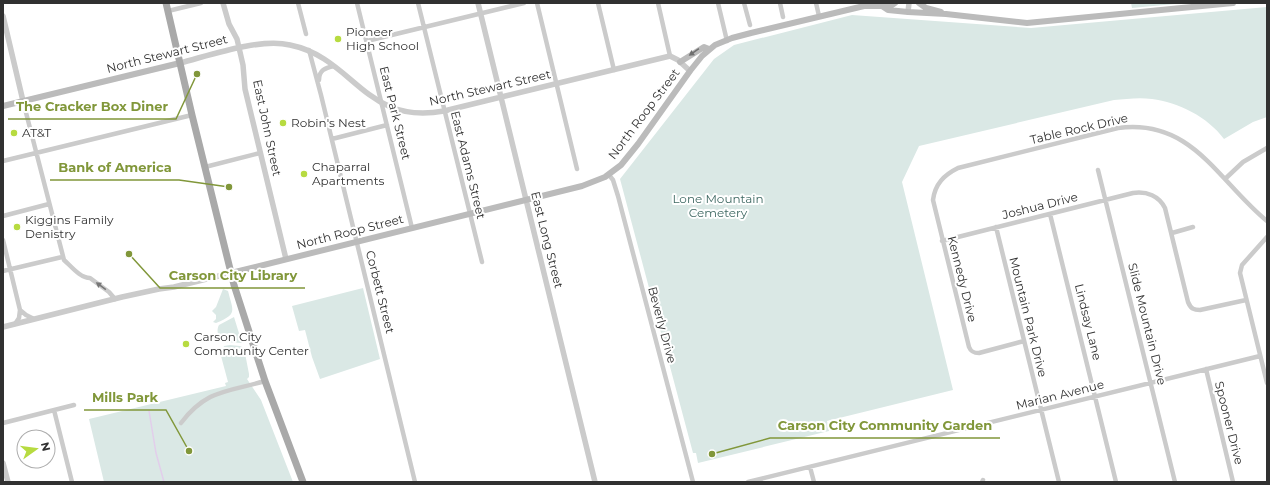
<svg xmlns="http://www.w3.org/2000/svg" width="1270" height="485" viewBox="0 0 1270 485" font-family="Montserrat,sans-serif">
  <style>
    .green { fill: #dae8e5 }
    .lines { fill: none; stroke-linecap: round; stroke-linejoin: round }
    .stream { stroke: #e2ceeb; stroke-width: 1.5 }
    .minor { stroke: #cbcbcb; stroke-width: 4.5 }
    .tertiary { stroke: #cbcbcb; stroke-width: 5.5 }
    .secondary { stroke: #bbb; stroke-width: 6 }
    .primary { stroke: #a9a9a9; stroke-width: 7 }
    .oneway { fill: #6f6f6f }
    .oneway2 { fill: #767676 }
    .poi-dot { fill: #b7db40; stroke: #fff; stroke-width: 1.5 }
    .labels { text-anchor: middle; stroke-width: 4; stroke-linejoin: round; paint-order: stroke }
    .poi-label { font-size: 12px; fill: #313131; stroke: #fff; text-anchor: start }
    .street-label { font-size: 12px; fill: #313131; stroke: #fff }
    .park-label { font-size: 12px; fill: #406a64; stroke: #fff }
    .leader { fill: none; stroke: #81973a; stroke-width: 1.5 }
    .callout-dot { fill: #81973a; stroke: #fff; stroke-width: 1.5 }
    .callout-label { font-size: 13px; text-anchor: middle; font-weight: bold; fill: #81973a; stroke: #fff; stroke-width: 4; stroke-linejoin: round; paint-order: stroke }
  </style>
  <rect width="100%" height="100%" fill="#fff"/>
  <path class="green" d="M1131,3H1185L1132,8Z
    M1267,7V117L1253,122L1224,139C1208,117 1178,102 1152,99C1139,97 1126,99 1114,100L919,146L902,182L953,390L827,421L829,431L698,463L696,453H693L620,179L714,59L734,45L852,15L1031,28Z
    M363,288L380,359L320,379L312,357L305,330L299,331L292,306Z
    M223,289L228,291C233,311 238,314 216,323L213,322L216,319V315L212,311L216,307Z
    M234,317L242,343L222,342C218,338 216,330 219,325Z
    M230,345L240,346L244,348L249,374V377L247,379L261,400L293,482H104L89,419L226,386L225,383L228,382L221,356L224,346Z"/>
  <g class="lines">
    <path class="stream" d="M149,411L156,453L164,482"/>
    <path class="minor" d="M298,3L306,34
      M357,3L412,228
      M418,3L482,262
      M537,3L577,169
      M598,3L614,70
      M658,3L670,56
      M718,3L727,41
      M744,3L750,25
      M780,3L783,17
      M816,3L819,16
      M168,11L201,3
      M367,41L524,3
      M309,50L321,95L415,482
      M319,80C319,70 325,68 334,66
      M23,101L64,260C71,266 80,278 90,278L109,292L115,299
      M332,139L387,125
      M3,161L192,115
      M205,167L260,153
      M1098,170L1175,482
      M609,175L613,180L618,196L693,482
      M1225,179L1243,162L1267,148
      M1050,214L1116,482
      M3,216L49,204
      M996,227L1059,482
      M1172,233L1193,227
      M1267,237L1242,265L1240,273L1267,383
      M3,240L20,310L19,318L15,324
      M942,241L1133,193C1147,191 1159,196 1165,208L1188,302C1191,309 1194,310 1200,310L1246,300
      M3,271L62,257
      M20,310L26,315L34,319
      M1024,341L979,353C974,353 971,352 969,347L933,200C935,184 944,175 958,168L1118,128C1192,118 1218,181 1267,221
      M1206,369L1233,482
      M54,410L72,482
      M3,423L74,405
      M181,423C207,389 228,392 265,381
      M810,467L814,482
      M748,482L1260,356
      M982,482L983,480"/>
    <path class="tertiary" d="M223,3L229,24L237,39L243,65L245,89L286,259
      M478,3L595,482
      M908,12L909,3
      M3,16L23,101
      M180,63C211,55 259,38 290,45C354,58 365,126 444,111L670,56L678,60L690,71
      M3,327L122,297L159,289L174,287L231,273
      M3,463L8,482"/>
    <path class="secondary" d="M919,3L926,8L941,12
      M882,6L892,5L895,3
      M680,62L704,47L709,49
      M3,106L180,63
      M231,273L582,186L605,177L621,165L638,144L690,71L702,56L715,45L732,38L751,33L864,6H882L888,10L908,12L946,14L1027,23L1233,3"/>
    <path class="primary" d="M166,3L192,115L234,285L265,381L303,482"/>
  </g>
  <defs><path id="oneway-solid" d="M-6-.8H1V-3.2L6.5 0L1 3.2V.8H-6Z"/></defs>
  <use class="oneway" href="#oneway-solid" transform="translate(694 52) rotate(145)"/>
  <use class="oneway2" href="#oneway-solid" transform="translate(101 286) rotate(-144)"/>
  <g class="poi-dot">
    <circle cx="338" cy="39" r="4"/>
    <circle cx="283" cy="123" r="4"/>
    <circle cx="14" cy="133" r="4"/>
    <circle cx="304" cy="174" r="4"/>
    <circle cx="17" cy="227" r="4"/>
    <circle cx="186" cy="344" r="4"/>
  </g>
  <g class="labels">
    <g class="poi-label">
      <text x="346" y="36">Pioneer<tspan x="346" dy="14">High School</tspan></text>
      <text x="291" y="127">Robin's Nest</text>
      <text x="22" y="137">AT&amp;T</text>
      <text x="312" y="171">Chaparral<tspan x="312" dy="14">Apartments</tspan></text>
      <text x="25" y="224">Kiggins Family<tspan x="25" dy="14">Denistry</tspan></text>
      <text x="194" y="341">Carson City<tspan x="194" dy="14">Community Center</tspan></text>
    </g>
    <g class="street-label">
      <text transform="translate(167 54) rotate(-14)" y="4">North Stewart Street</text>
      <text transform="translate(490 88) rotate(-13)" y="4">North Stewart Street</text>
      <text transform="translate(395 113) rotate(76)" y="4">East Park Street</text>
      <text transform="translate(644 114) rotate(-53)" y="4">North Roop Street</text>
      <text transform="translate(267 128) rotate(78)" y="4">East John Street</text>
      <text transform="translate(1079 129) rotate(-13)" y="4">Table Rock Drive</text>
      <text transform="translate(468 165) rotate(76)" y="4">East Adams Street</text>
      <text transform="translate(1040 206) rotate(-14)" y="4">Joshua Drive</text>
      <text transform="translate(350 232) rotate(-14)" y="4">North Roop Street</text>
      <text transform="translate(547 240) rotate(76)" y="4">East Long Street</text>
      <text transform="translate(962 279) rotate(76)" y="4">Kennedy Drive</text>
      <text transform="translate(380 292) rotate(76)" y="4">Corbett Street</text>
      <text transform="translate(1028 317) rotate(76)" y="4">Mountain Park Drive</text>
      <text transform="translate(1088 322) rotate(76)" y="4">Lindsay Lane</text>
      <text transform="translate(1147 324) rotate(76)" y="4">Slide Mountain Drive</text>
      <text transform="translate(662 325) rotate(75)" y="4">Beverly Drive</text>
      <text transform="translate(1060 395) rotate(-14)" y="4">Marian Avenue</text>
      <text transform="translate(1229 423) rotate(76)" y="4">Spooner Drive</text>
    </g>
    <g class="park-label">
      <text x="718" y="203">Lone Mountain<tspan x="718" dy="14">Cemetery</tspan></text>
    </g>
  </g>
  <path class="leader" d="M197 74L176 119H8M229 187L179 180H50M129 254L160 288H305M189 451L166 410H84M712 454L770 438H1000"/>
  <g class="callout-dot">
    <circle cx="197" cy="74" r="4"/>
    <circle cx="229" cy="187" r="4"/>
    <circle cx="129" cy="254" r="4"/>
    <circle cx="189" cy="451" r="4"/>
    <circle cx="712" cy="454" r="4"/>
  </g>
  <g class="callout-label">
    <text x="92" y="111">The Cracker Box Diner</text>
    <text x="115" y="172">Bank of America</text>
    <text x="233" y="280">Carson City Library</text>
    <text x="125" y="402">Mills Park</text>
    <text x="885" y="430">Carson City Community Garden</text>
  </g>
  <rect width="1270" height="485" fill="none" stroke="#313131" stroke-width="8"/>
  <g transform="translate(36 449) rotate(76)"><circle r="19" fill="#ffffff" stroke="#adadad"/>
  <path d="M0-3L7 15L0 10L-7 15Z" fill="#b7db40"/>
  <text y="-6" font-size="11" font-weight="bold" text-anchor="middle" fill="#313131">N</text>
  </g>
</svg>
